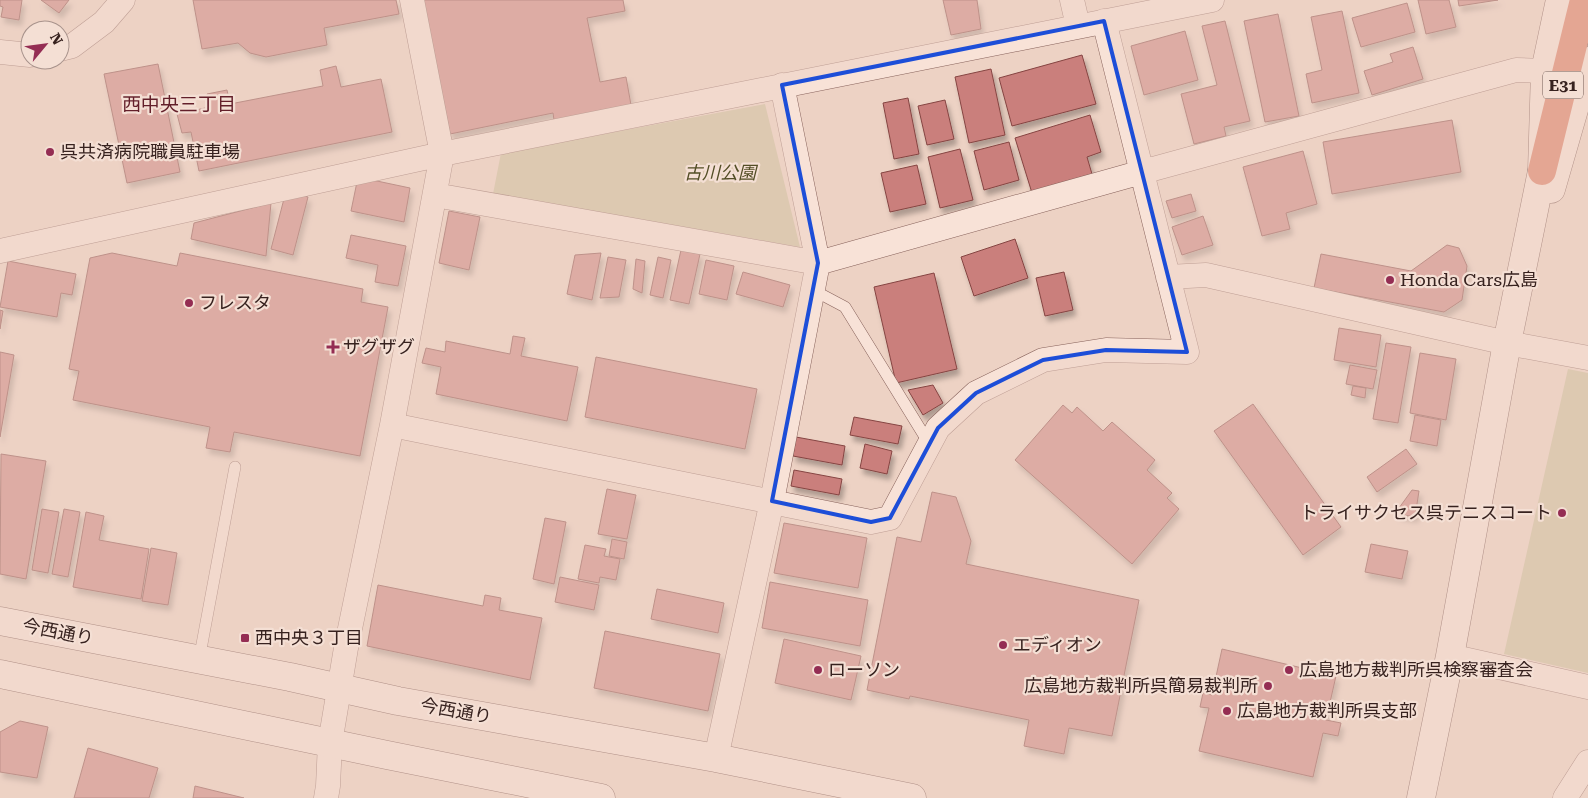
<svg xmlns="http://www.w3.org/2000/svg" width="1588" height="798" viewBox="0 0 1588 798" font-family="'Roboto Serif','Noto Sans JP',serif">
  <style>
    .green { fill: #cabe99 }
    .building { fill: #ca7f7b; stroke: #854442; filter: url(#shadow) }
    .lines { fill: none; stroke-linecap: round; stroke-linejoin: round }
    .lane-casing { stroke: #87625b; stroke-width: 12 }
    .street-casing { stroke: #87625b; stroke-width: 25 }
    .secondary-casing { stroke: #69443e; stroke-width: 29 }
    .highway-casing { stroke: #55332f; stroke-width: 29 }
    .lane { stroke: #f8e2d7; stroke-width: 11 }
    .street { stroke: #f8e2d7; stroke-width: 24 }
    .secondary { stroke: #f8e2d7; stroke-width: 28 }
    .highway { stroke: #d97158; stroke-width: 28 }
    .marked { fill: none; stroke: #1d4ed8; stroke-width: 4; stroke-linejoin: round }
    .poi-dot { fill: #942d53; stroke: #f4dfd4; stroke-width: 2 }
    .labels { text-anchor: middle; stroke-width: 4.5; stroke-linejoin: round; paint-order: stroke }
    .shield { fill: #f4dfd4; stroke: #705b55; stroke-width: 1 }
    .shield-label { font-size: 16px; font-weight: bold; fill: #37221f }
    .poi-label { font-size: 18px; fill: #37221f; stroke: #f4dfd4; text-anchor: start }
    .park-label { font-size: 18px; font-style: italic; fill: #534e26; stroke: #f4dfd4 }
    .street-label { font-size: 18px; fill: #37221f; stroke: #f4dfd4 }
    .neighbourhood-label { font-size: 19px; fill: #631f2a; stroke: #f4dfd4 }
  </style>
  <defs>
    <filter id="shadow"><feDropShadow dx="3" dy="5.5" stdDeviation="2.5" flood-color="#0004"/></filter>
  </defs>
  <rect width="100%" height="100%" fill="#edd2c4"/>
  <path class="green" d="M765,104L800,247L493,194L501,153Z
    M1568,369L1588,373V673L1504,654Z"/>
  <path class="building" d="M0,0H22L19,20L1,17L3,7L0,6Z
    M41,0H69L59,13Z
    M193,0H396L399,14L324,28L327,45L266,57L250,53L238,43L202,49Z
    M423,0H623L625,11L587,18L600,82L626,77L631,105L554,120L553,113L450,134Z
    M943,0H977L981,29L951,35Z
    M1418,0H1449L1456,27L1426,34Z
    M1458,0H1498L1459,6Z
    M1407,3L1415,32L1361,47L1352,18Z
    M1342,11L1359,93L1312,103L1306,74L1322,70L1311,17Z
    M1278,14L1299,116L1265,122L1244,21Z
    M1225,21L1250,121L1224,127L1226,136L1194,144L1181,94L1217,85L1202,26Z
    M1185,31L1198,80L1144,95L1131,46Z
    M1413,47L1423,79L1372,95L1364,71L1393,62L1390,54Z
    M1082,55L1096,104L1012,126L999,78Z
    M158,64L180,172L127,183L104,74Z
    M336,66L341,87L381,79L392,132L199,171L191,132L182,133L177,114L210,107L207,94L227,90L230,104L323,86L320,70Z
    M991,69L1005,135L969,143L955,77Z
    M908,98L919,154L894,159L883,103Z
    M945,100L954,139L927,145L918,106Z
    M1090,115L1101,152L1087,157L1092,174L1032,193L1015,138Z
    M1452,120L1461,172L1332,194L1323,142Z
    M1009,142L1019,180L984,190L974,151Z
    M960,149L973,200L940,208L928,157Z
    M1303,151L1317,204L1286,213L1290,229L1262,236L1243,167Z
    M917,165L926,204L890,212L881,173Z
    M358,177L410,188L404,222L351,211Z
    M286,191L308,197L293,255L271,249Z
    M1191,194L1196,211L1172,218L1166,201Z
    M271,203L266,256L191,239L194,223Z
    M449,211L480,217L469,270L439,263Z
    M1203,216L1213,245L1182,255L1172,227Z
    M351,235L406,246L398,286L375,282L378,265L346,258Z
    M1015,239L1028,278L974,296L961,257Z
    M1447,245L1459,248L1467,266L1462,300L1444,312L1314,288L1321,254L1411,271Z
    M681,250L700,254L689,304L670,300Z
    M112,253L177,266L180,253L363,289L361,302L388,307L360,456L234,432L230,452L206,448L210,427L73,400L79,371L69,369L90,258Z
    M601,253L592,300L567,294L575,255Z
    M608,257L626,260L619,297L600,298Z
    M658,257L671,260L663,298L650,295Z
    M636,259L645,261L642,293L633,289Z
    M706,260L734,266L727,300L699,294Z
    M8,261L76,274L72,295L61,293L57,317L0,307Z
    M743,272L790,285L783,307L736,294Z
    M1064,272L1073,310L1045,316L1036,278Z
    M934,273L957,369L896,383L874,287Z
    M0,310L3,311L0,329Z
    M1339,328L1381,335L1376,367L1334,360Z
    M513,336L525,338L521,356L578,367L567,421L436,394L441,367L422,363L426,348L445,352L446,341L510,354Z
    M1386,343L1411,347L1398,423L1373,419Z
    M0,352L14,355L0,437Z
    M1420,353L1456,359L1446,420L1410,413Z
    M596,357L757,389L745,449L585,417Z
    M1350,365L1377,370L1373,389L1346,384Z
    M933,385L943,403L923,415L908,390Z
    M1353,386L1366,388L1365,398L1351,395Z
    M1253,404L1341,527L1303,555L1214,431Z
    M1063,405L1072,413L1077,407L1103,431L1112,422L1155,460L1147,470L1172,493L1167,498L1179,509L1132,564L1015,460Z
    M1415,415L1441,420L1437,446L1410,441Z
    M854,417L902,426L898,444L850,435Z
    M796,437L845,446L842,465L793,456Z
    M865,444L892,451L887,474L860,468Z
    M1406,449L1417,464L1377,492L1367,477Z
    M1,454L46,461L26,579L0,574Z
    M794,470L842,479L839,495L791,486Z
    M607,489L636,495L627,539L598,534Z
    M1412,490L1419,491L1415,517L1398,514L1399,508Z
    M932,492L956,497L971,541L966,564L1139,600L1112,736L1069,728L1064,754L1024,746L1029,720L910,696L909,699L867,690L897,537L921,542Z
    M42,509L59,512L48,573L32,570Z
    M64,509L80,512L68,577L52,574Z
    M86,512L104,516L99,540L149,549L141,599L73,587Z
    M545,518L566,522L554,584L533,579Z
    M784,523L867,538L858,588L774,573Z
    M612,539L627,542L624,559L609,556Z
    M1371,544L1408,551L1402,579L1365,572Z
    M585,545L606,549L604,556L620,559L616,580L600,577L599,583L578,579Z
    M151,548L177,553L168,605L142,601Z
    M560,577L599,585L594,610L555,602Z
    M770,582L868,600L860,646L762,628Z
    M378,585L483,606L485,595L501,598L499,610L542,618L530,680L367,646Z
    M657,589L724,603L718,633L651,619Z
    M605,631L720,654L708,711L594,688Z
    M784,639L861,656L851,700L775,683Z
    M1222,649L1336,676L1326,720L1341,723L1338,736L1323,733L1313,777L1199,751L1209,708L1200,707L1203,693L1212,695Z
    M20,721L48,727L37,778L0,772V732Z
    M88,748L158,768L149,798H74Z
    M195,786L244,798H193Z"/>
  <g class="lines">
    <g class="lane-casing">
      <path id="lane" d="M813,290L845,307L930,445
        M199,660L235,467"/>
    </g>
    <g class="street-casing">
      <path id="street" d="M1072,0L1078,26
        M60,49L72,46L104,22L123,0
        M0,52L30,55
        M435,195L818,263L1142,172L1516,70L1545,71
        M0,251L442,154L1212,0
        M1168,277L1206,275L1507,343L1588,358
        M392,425L871,522L890,518L938,428L976,393L1043,360L1106,350L1187,352L1104,21
        M1450,656L1588,687
        M716,758L772,501L818,263L782,85
        M326,798L328,786L330,743L346,648L392,425L442,154L412,0
        M1565,798L1588,762"/>
    </g>
    <g class="secondary-casing">
      <path id="secondary" d="M1551,189L1588,61
        M0,621L290,677L398,701L716,758L912,798
        M0,674L387,755L601,798
        M1421,798L1450,656L1507,343L1542,171L1545,71L1560,0"/>
    </g>
    <g class="highway-casing">
      <path id="highway" d="M1542,171L1584,0"/>
    </g>
    <use href="#lane" class="lane"/>
    <use href="#street" class="street"/>
    <use href="#secondary" class="secondary"/>
    <use href="#highway" class="highway"/>
  </g>
  <path d="M0 0H1588V798H0ZM1104,21L1187,352L1106,350L1043,360L976,393L938,428L890,518L871,522L772,501L818,263L782,85Z" fill="#edd2c4" fill-opacity=".55" fill-rule="evenodd"/>
  <path class="marked" d="M1104,21L1187,352L1106,350L1043,360L976,393L938,428L890,518L871,522L772,501L818,263L782,85Z"/>
  <g class="poi-dot">
    <circle cx="50" cy="152" r="5"/>
    <circle cx="1390" cy="280" r="5"/>
    <circle cx="189" cy="303" r="5"/>
    <path d="M330.5 339.5h5v5h5v5h-5v5h-5v-5h-5v-5h5z"/>
    <circle cx="1562" cy="513" r="5"/>
    <rect x="240" y="633" width="10" height="10" rx="2.5"/>
    <circle cx="1003" cy="645" r="5"/>
    <circle cx="818" cy="670" r="5"/>
    <circle cx="1289" cy="670" r="5"/>
    <circle cx="1268" cy="686" r="5"/>
    <circle cx="1227" cy="711" r="5"/>
  </g>
  <g class="labels">
    <rect class="shield" x="1543" y="71.5" width="40" height="27" rx="4"/>
    <g class="shield-label">
      <text x="1563" y="91">E31</text>
    </g>
    <g class="poi-label">
      <text x="60" y="158">呉共済病院職員駐車場</text>
      <text x="1400" y="286">Honda Cars広島</text>
      <text x="199" y="309">フレスタ</text>
      <text x="343" y="353">ザグザグ</text>
      <text x="1552" y="519" text-anchor="end">トライサクセス呉テニスコート</text>
      <text x="255" y="644">西中央３丁目</text>
      <text x="1013" y="651">エディオン</text>
      <text x="828" y="676">ローソン</text>
      <text x="1299" y="676">広島地方裁判所呉検察審査会</text>
      <text x="1258" y="692" text-anchor="end">広島地方裁判所呉簡易裁判所</text>
      <text x="1237" y="717">広島地方裁判所呉支部</text>
    </g>
    <g class="park-label">
      <text x="720" y="179">古川公園</text>
    </g>
    <g class="street-label">
      <text transform="translate(58 632) rotate(11)" y="6">今西通り</text>
      <text transform="translate(456 711) rotate(10)" y="6">今西通り</text>
    </g>
    <g class="neighbourhood-label">
      <text x="179" y="111">西中央三丁目</text>
    </g>
  </g>
  <g transform="translate(45 45) rotate(61)"><circle r="24" fill="#f4dfd4" stroke="#a8938c"/>
  <path d="M0-4L9 19L0 12L-9 19Z" fill="#942d53"/>
  <text y="-8" font-size="14" font-weight="bold" text-anchor="middle" fill="#37221f">N</text>
  </g>
</svg>
